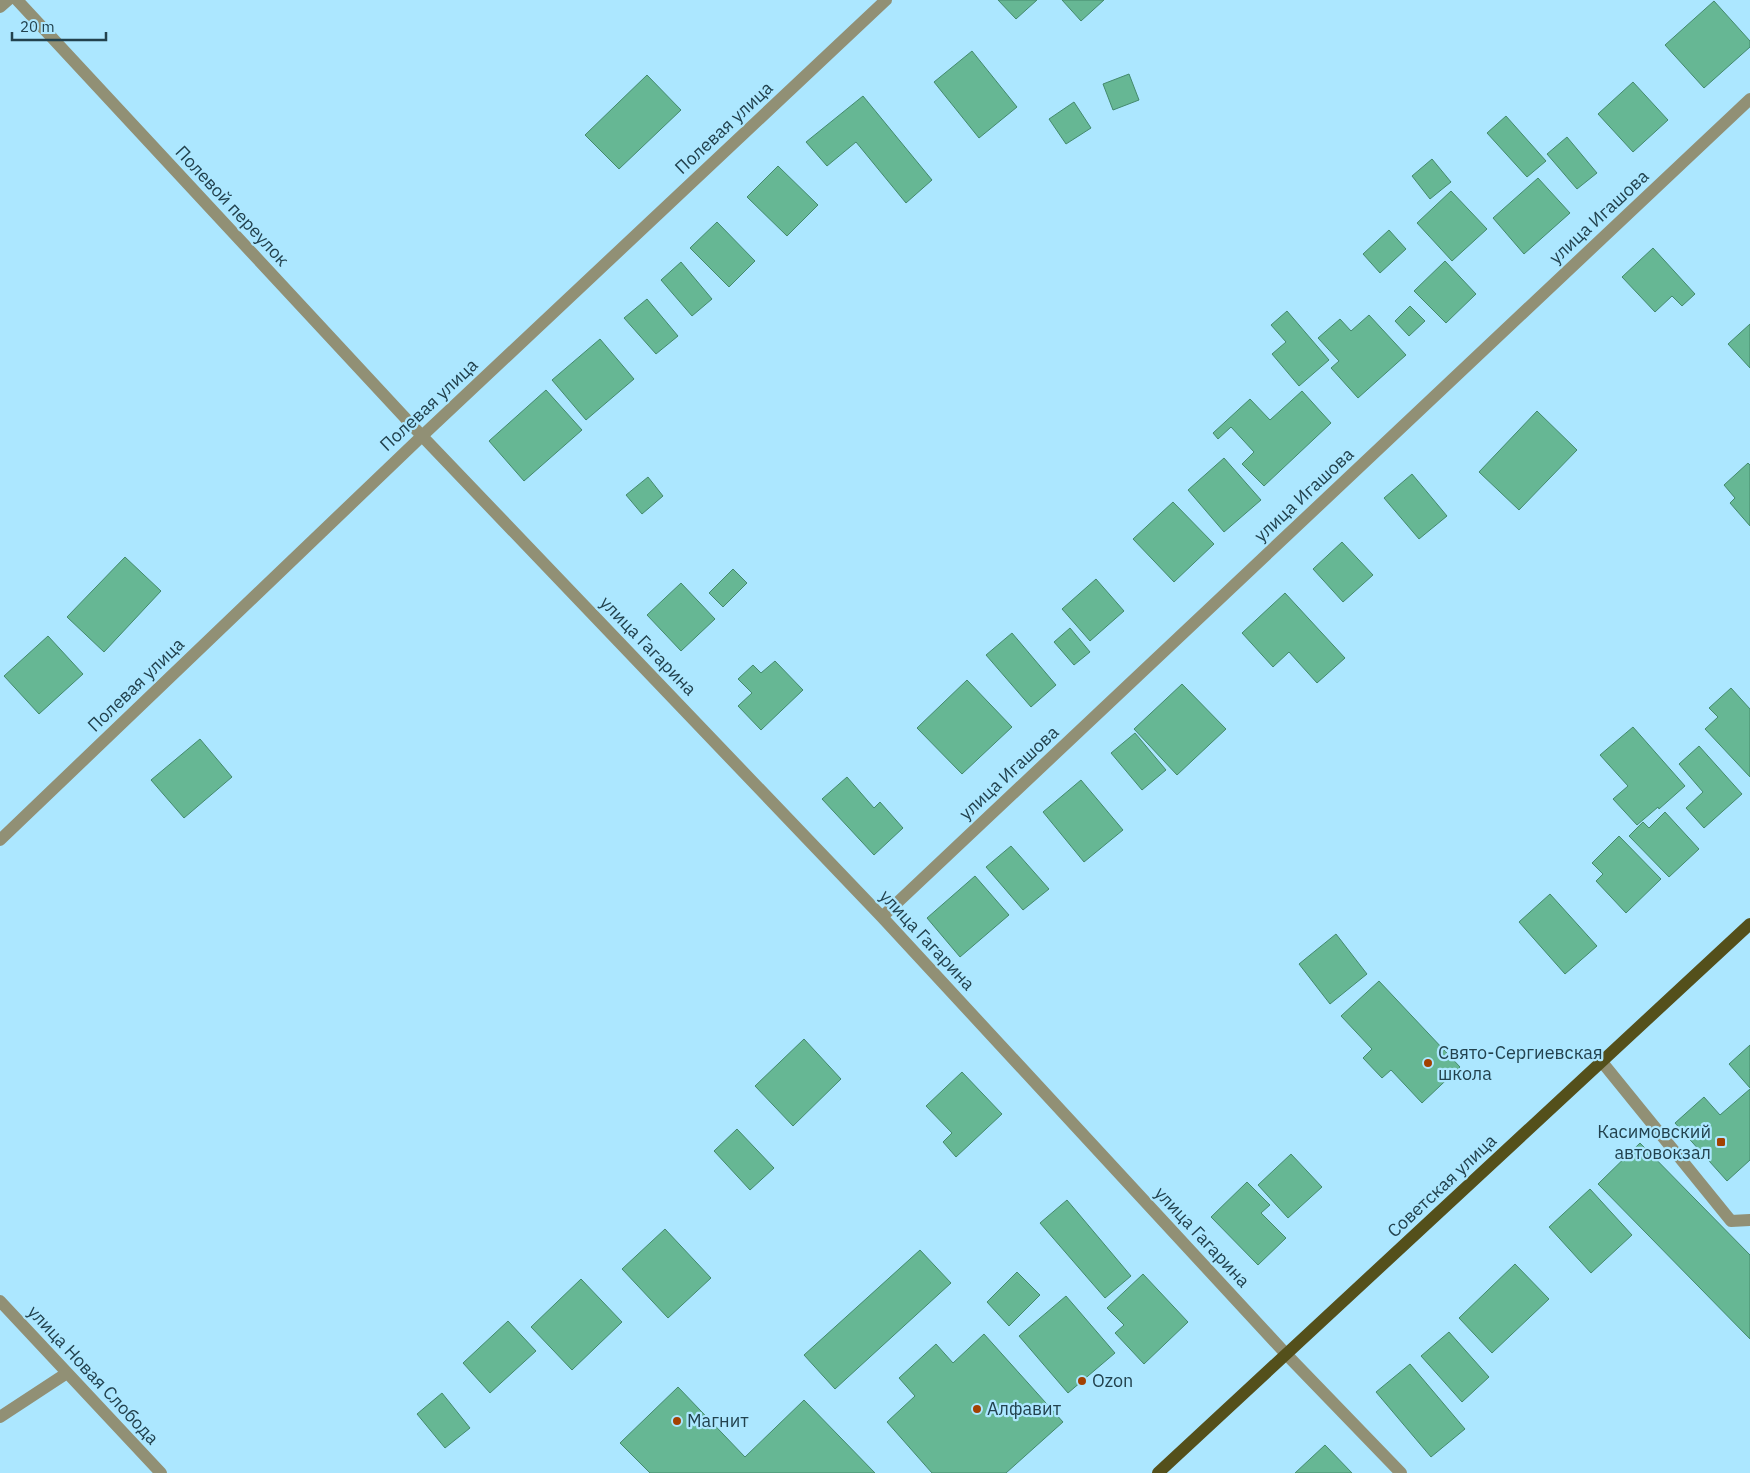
<svg xmlns="http://www.w3.org/2000/svg" width="1750" height="1473" viewBox="0 0 1750 1473" font-family="'IBM Plex Sans',sans-serif">
  <style>
    .building { fill: #66b794; stroke: #448a6d }
    .lines { fill: none; stroke-linecap: round; stroke-linejoin: round }
    .minor { stroke: #919075; stroke-width: 12 }
    .major { stroke: #54501b; stroke-width: 12 }
    .poi-dot { fill: #a34102; stroke: #ace7ff; stroke-width: 2 }
    .labels { text-anchor: middle; stroke-width: 4.5; stroke-linejoin: round; paint-order: stroke }
    .street-label { font-size: 18px; fill: #22424e; stroke: #ace7ff }
    .poi-label { font-size: 18px; fill: #22424e; stroke: #ace7ff; text-anchor: start }
  </style>
  <rect width="100%" height="100%" fill="#ace7ff"/>
  <path class="building" d="M998,0H1037L1016,19Z
    M1062,0H1104L1081,21Z
    M1714,1L1750,41V47L1704,88L1665,45Z
    M972,51L1017,107L979,138L934,82Z
    M1129,74L1139,100L1113,110L1103,84Z
    M647,75L681,110L619,169L585,135Z
    M1633,82L1668,120L1633,152L1598,114Z
    M863,96L932,180L906,203L856,142L827,166L806,142Z
    M1074,102L1091,128L1066,144L1049,119Z
    M1506,116L1546,161L1527,177L1487,133Z
    M1567,137L1597,173L1577,189L1547,154Z
    M1432,159L1451,182L1430,199L1412,176Z
    M778,166L818,205L787,236L747,197Z
    M1538,178L1570,213L1524,254L1493,218Z
    M1451,191L1487,229L1452,261L1417,223Z
    M717,222L755,261L729,287L690,248Z
    M1389,230L1406,249L1380,273L1363,254Z
    M1653,248L1695,294L1682,306L1672,296L1655,312L1622,277Z
    M1445,261L1476,294L1446,323L1414,291Z
    M681,262L712,299L692,316L661,280Z
    M647,299L678,336L656,354L624,318Z
    M1410,306L1425,321L1409,336L1395,321Z
    M1287,311L1329,360L1299,386L1272,354L1286,342L1271,325Z
    M1369,315L1406,355L1358,398L1331,368L1339,361L1318,338L1340,319L1351,331Z
    M1750,324V368L1728,344Z
    M600,339L634,379L586,420L552,380Z
    M546,390L582,430L524,481L489,441Z
    M1302,391L1331,423L1264,486L1242,464L1254,452L1231,427L1218,439L1213,433L1250,399L1270,420Z
    M1537,411L1577,450L1519,510L1479,472Z
    M1224,458L1261,500L1224,532L1188,490Z
    M1748,463L1750,465V526L1730,503L1735,498L1724,485Z
    M1412,474L1447,516L1419,539L1384,498Z
    M648,477L663,496L642,514L626,495Z
    M1173,502L1214,544L1174,582L1133,539Z
    M1342,542L1373,575L1343,602L1313,569Z
    M125,557L161,591L104,652L67,617Z
    M733,569L747,583L723,607L709,593Z
    M1096,579L1124,611L1090,641L1062,609Z
    M681,583L715,619L681,651L647,615Z
    M1285,593L1345,658L1317,683L1289,652L1273,667L1242,633Z
    M1070,628L1090,652L1074,665L1054,642Z
    M1012,633L1056,685L1031,707L986,655Z
    M48,636L83,674L39,714L4,676Z
    M775,661L803,690L761,730L738,706L752,693L738,679L753,665L761,673Z
    M967,680L1012,727L962,774L917,728Z
    M1182,684L1226,729L1177,775L1134,729Z
    M1731,688L1750,709V777L1705,729L1718,717L1709,708Z
    M1633,727L1685,786L1659,809L1658,807L1637,825L1613,799L1628,786L1600,755Z
    M1135,733L1166,770L1142,790L1111,753Z
    M200,739L232,777L184,818L151,780Z
    M1699,746L1742,794L1704,828L1686,808L1703,792L1679,764Z
    M847,777L874,808L880,802L903,828L874,855L822,799Z
    M1081,780L1123,830L1084,862L1043,812Z
    M1665,812L1699,849L1669,877L1629,836L1643,822L1649,828Z
    M1619,836L1661,879L1626,913L1596,881L1603,874L1592,863Z
    M1011,846L1049,889L1023,910L986,867Z
    M975,876L1009,915L960,957L927,918Z
    M1550,894L1597,946L1565,974L1519,922Z
    M1336,934L1367,974L1330,1004L1299,964Z
    M1379,981L1460,1067L1422,1103L1391,1070L1382,1078L1363,1058L1372,1049L1341,1016Z
    M804,1039L841,1079L793,1126L755,1086Z
    M1750,1045V1088L1729,1064Z
    M962,1072L1002,1114L956,1157L943,1142L952,1133L926,1106Z
    M1750,1089V1160L1727,1181L1675,1123L1704,1097L1720,1115Z
    M737,1129L774,1168L750,1190L714,1151Z
    M1640,1143L1750,1255V1339L1598,1184Z
    M1291,1154L1322,1187L1288,1218L1258,1185Z
    M1247,1182L1270,1205L1261,1213L1286,1238L1258,1265L1211,1217Z
    M1590,1189L1632,1235L1591,1273L1549,1227Z
    M1067,1200L1131,1276L1105,1298L1040,1223Z
    M665,1229L711,1278L668,1318L622,1269Z
    M920,1250L951,1283L835,1389L804,1355Z
    M1515,1264L1549,1299L1492,1353L1459,1318Z
    M1017,1272L1040,1295L1009,1326L987,1302Z
    M1143,1274L1188,1322L1144,1364L1115,1333L1124,1325L1107,1308Z
    M581,1279L622,1322L572,1370L531,1327Z
    M1066,1296L1115,1353L1068,1393L1019,1336Z
    M508,1321L536,1351L490,1393L463,1363Z
    M1449,1332L1489,1377L1462,1402L1421,1356Z
    M984,1334L1063,1422L1006,1473H932L887,1422L915,1396L899,1378L936,1344L953,1363Z
    M1410,1364L1465,1429L1431,1457L1376,1392Z
    M678,1387L745,1457L804,1400L875,1473H650L620,1443Z
    M442,1393L470,1428L445,1448L417,1414Z
    M1325,1445L1352,1473H1295Z"/>
  <g class="lines">
    <path class="minor" d="M17,0L422,436L882,917L1286,1354L1401,1473
      M0,7L8,0
      M0,840L422,436L886,0
      M882,917L1750,99
      M1602,1062L1731,1221L1750,1220
      M0,1301L161,1473
      M0,1417L67,1373"/>
    <path class="major" d="M1158,1473L1750,924"/>
  </g>
  <g class="poi-dot">
    <circle cx="1428" cy="1063" r="5"/>
    <rect x="1716" y="1137" width="10" height="10" rx="2.5"/>
    <circle cx="1082" cy="1381" r="5"/>
    <circle cx="977" cy="1409" r="5"/>
    <circle cx="677" cy="1421" r="5"/>
  </g>
  <g class="labels">
    <g class="street-label">
      <text transform="translate(724 128) rotate(-43)" y="6">Полевая улица</text>
      <text transform="translate(232 206) rotate(47)" y="6">Полевой переулок</text>
      <text transform="translate(1599 217) rotate(-43)" y="6">улица Игашова</text>
      <text transform="translate(429 405) rotate(-43)" y="6">Полевая улица</text>
      <text transform="translate(1304 495) rotate(-43)" y="6">улица Игашова</text>
      <text transform="translate(648 646) rotate(46)" y="6">улица Гагарина</text>
      <text transform="translate(136 685) rotate(-44)" y="6">Полевая улица</text>
      <text transform="translate(1009 773) rotate(-43)" y="6">улица Игашова</text>
      <text transform="translate(927 940) rotate(47)" y="6">улица Гагарина</text>
      <text transform="translate(1442 1186) rotate(-43)" y="6">Советская улица</text>
      <text transform="translate(1202 1237) rotate(47)" y="6">улица Гагарина</text>
      <text transform="translate(93 1375) rotate(47)" y="6">улица Новая Слобода</text>
    </g>
    <g class="poi-label">
      <text x="1438" y="1059">Свято-Сергиевская<tspan x="1438" dy="21">школа</tspan></text>
      <text x="1711" y="1138" text-anchor="end">Касимовский<tspan x="1711" dy="21">автовокзал</tspan></text>
      <text x="1092" y="1387">Ozon</text>
      <text x="987" y="1415">Алфавит</text>
      <text x="687" y="1427">Магнит</text>
    </g>
  </g>
  <path d="M12 32v8h94v-8" fill="none" stroke="#22424e" stroke-width="2.5"/>
  <text x="20" y="32" font-size="15" fill="#22424e" stroke="#ace7ff" stroke-width="4" paint-order="stroke">20 m</text>
</svg>
